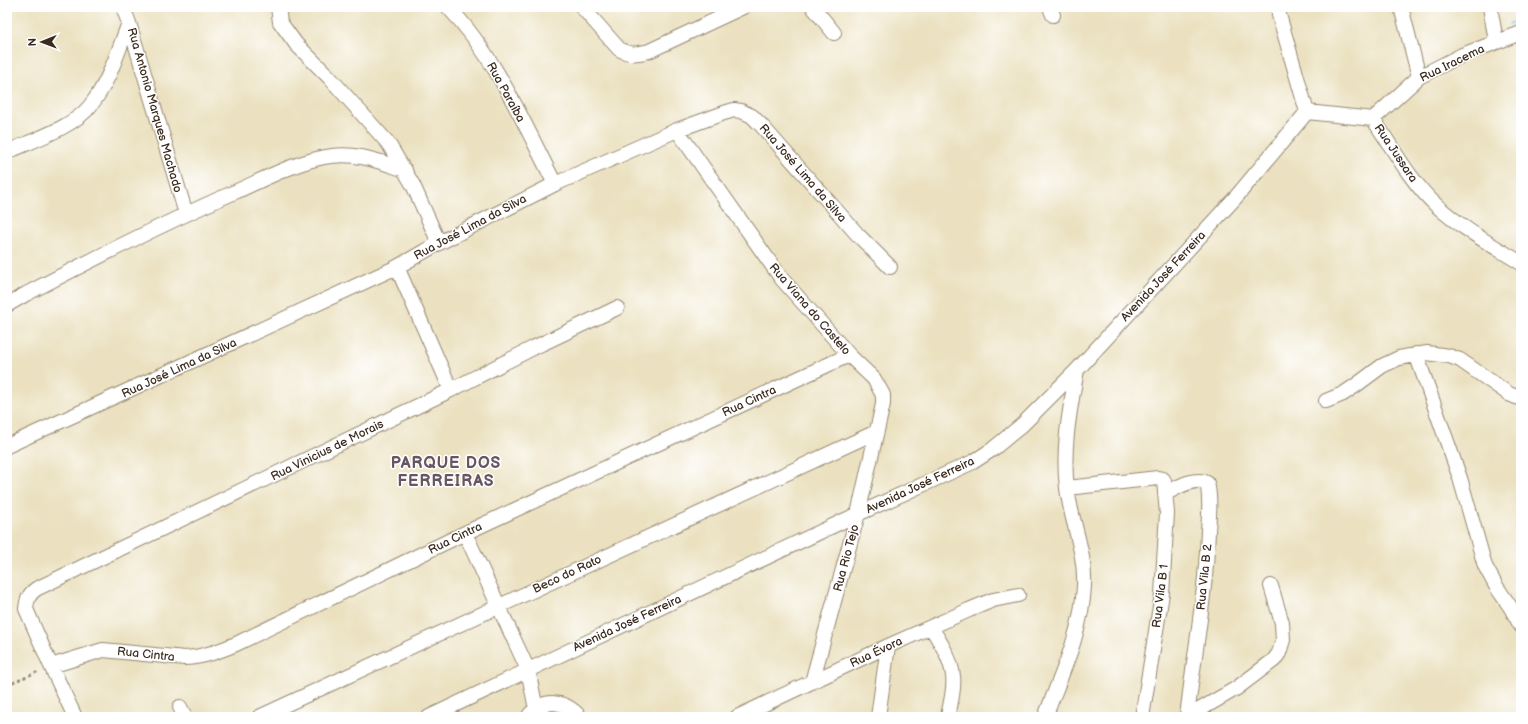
<svg xmlns="http://www.w3.org/2000/svg" width="1528" height="724" viewBox="0 0 1528 724" font-family="'Balsamiq Sans',sans-serif">
  <style>
    .lines { fill: none; stroke-linecap: round; stroke-linejoin: round }
    .stream { stroke: #55b3d4; stroke-width: 3.5 }
    .minor-casing { stroke: #93866f; stroke-width: 16 }
    .path { stroke: #93866f; stroke-width: 2; stroke-dasharray: 3 3; stroke-linecap: butt }
    .minor { stroke: #fff; stroke-width: 14 }
    .labels { text-anchor: middle; stroke-width: 3; stroke-linejoin: round; paint-order: stroke }
    .street-label { font-size: 12px; fill: #3b2a1e; stroke: #fff }
    .district-label { font-size: 16px; font-weight: bold; letter-spacing: 1px; fill: #675562; stroke: #fff }
  </style>
  <rect width="100%" height="100%" fill="#fff"/>
  <filter id="ink" filterUnits="userSpaceOnUse"><feTurbulence type="fractalNoise" baseFrequency=".025" numOctaves="2"/><feDisplacementMap in="SourceGraphic" scale="8" xChannelSelector="R" yChannelSelector="G"/><feConvolveMatrix kernelMatrix="1 2 1 2 8 2 1 2 1" color-interpolation-filters="sRGB"/></filter>
  <filter id="wash" filterUnits="userSpaceOnUse"><feTurbulence type="fractalNoise" baseFrequency=".012" numOctaves="4" result="noise"/><feDisplacementMap in="SourceGraphic" scale="16" xChannelSelector="R" yChannelSelector="G"/><feGaussianBlur stdDeviation="0.9" result="paint"/><feColorMatrix in="noise" values="0 0 0 0 0 0 0 0 0 0 0 0 0 0 0 0 0 1.4 0 .05"/><feComposite in="paint" operator="in"/></filter>
  <g filter="url(#wash)">
    <rect width="100%" height="100%" fill="#ebe1c0"/>
    <g class="lines">
      <path class="stream" d="M1510,24L1521,20"/>
    </g>
  </g>
  <g filter="url(#ink)">
    <g class="lines">
      <g class="minor-casing">
        <path id="minor" d="M123,7L129,23L186,214
          M278,7L280,22L296,44L329,77L388,143L413,185L439,243
          M448,7C495,55 524,124 555,184
          M582,7L619,49C629,55 637,54 649,51L743,7
          M813,7L834,33
          M1050,7L1053,15
          M1279,7V15L1307,112L1373,119C1393,148 1410,181 1436,205C1461,228 1492,245 1521,263
          M1401,7L1419,77
          M1490,7L1496,41
          M1373,119L1419,77L1462,55L1521,33
          M677,130L781,278L849,355L874,379L883,395V404L858,514L812,682
          M7,152C31,141 74,127 90,106C109,83 118,51 129,23
          M397,267L451,390
          M7,305L26,294C95,258 164,223 235,192C264,179 294,163 325,157C354,151 379,161 405,170
          M1416,354L1460,478L1485,566L1496,586L1511,608L1521,626
          M1326,401L1343,394L1355,386L1382,366L1399,358L1427,353L1449,356L1460,360L1509,394L1521,399
          M7,446L397,267L439,243L555,184L677,130L724,113L734,110L741,111L752,116L761,125L858,235L890,267
          M1067,488L1158,478L1163,479L1164,481L1167,513L1162,594L1142,717
          M1165,494C1176,488 1195,476 1207,483C1211,498 1209,516 1208,531C1206,594 1194,655 1187,717
          M465,533L528,670L536,709
          M931,627C940,642 951,658 953,676C955,689 950,704 948,717
          M51,666L103,650L185,658C204,657 219,651 236,644L465,533L849,355
          M180,707L185,717
          M75,717L51,666L26,609C27,600 28,595 36,589L451,390L533,348L617,308
          M259,717L876,432
          M429,717L858,514L973,462L993,449L1022,425L1077,370L1236,197L1307,112
          M528,717C543,697 565,700 580,717
          M737,717L888,646L969,610L993,600L1018,595
          M878,717L888,646
          M1045,717C1061,675 1082,632 1084,586C1086,553 1071,521 1067,488C1062,448 1070,409 1077,370
          M1187,717L1237,688L1274,660L1279,653L1283,640L1282,623L1271,586"/>
      </g>
      <path class="path" d="M7,685L40,671"/>
      <use href="#minor" class="minor"/>
    </g>
  </g>
  <g class="labels">
    <g class="street-label">
      <text transform="translate(1452 63) rotate(-26)" y="4">Rua Iracema</text>
      <text transform="translate(506 92) rotate(61)" y="4">Rua Paraíba</text>
      <text transform="translate(155 110) rotate(74)" y="4">Rua Antonio Marques Machado</text>
      <text transform="translate(1396 153) rotate(56)" y="4">Rua Jussara</text>
      <text transform="translate(803 173) rotate(49)" y="4">Rua José Lima da Silva</text>
      <text transform="translate(470 227) rotate(-28)" y="4">Rua José Lima da Silva</text>
      <text transform="translate(1163 276) rotate(-47)" y="4">Avenida José Ferreira</text>
      <text transform="translate(810 309) rotate(49)" y="4">Rua Viana do Castelo</text>
      <text transform="translate(179 368) rotate(-25)" y="4">Rua José Lima da Silva</text>
      <text transform="translate(749 401) rotate(-25)" y="4">Rua Cintra</text>
      <text transform="translate(327 450) rotate(-26)" y="4">Rua Vinicius de Morais</text>
      <text transform="translate(920 485) rotate(-25)" y="4">Avenida José Ferreira</text>
      <text transform="translate(455 538) rotate(-26)" y="4">Rua Cintra</text>
      <text transform="translate(846 558) rotate(-75)" y="4">Rua Rio Tejo</text>
      <text transform="translate(567 574) rotate(-25)" y="4">Beco do Rato</text>
      <text transform="translate(1204 577) rotate(-84)" y="4">Rua Vila B 2</text>
      <text transform="translate(1160 596) rotate(-83)" y="4">Rua Vila B 1</text>
      <text transform="translate(627 623) rotate(-25)" y="4">Avenida José Ferreira</text>
      <text transform="translate(876 652) rotate(-25)" y="4">Rua Évora</text>
      <text transform="translate(146 654) rotate(6)" y="4">Rua Cintra</text>
    </g>
    <g class="district-label">
      <text x="446" y="468">PARQUE DOS<tspan x="446" dy="18">FERREIRAS</tspan></text>
    </g>
  </g>
  <rect width="1528" height="724" fill="none" stroke="#fff" stroke-width="24"/>
  <g transform="translate(42 42) rotate(269)" stroke="#ffffff" stroke-width="3" paint-order="stroke">
  <path d="M0-3L7 15L0 10L-7 15Z" fill="#3b2a1e"/>
  <text y="-6" font-size="11" font-weight="bold" text-anchor="middle" fill="#3b2a1e">N</text>
  </g>
</svg>
